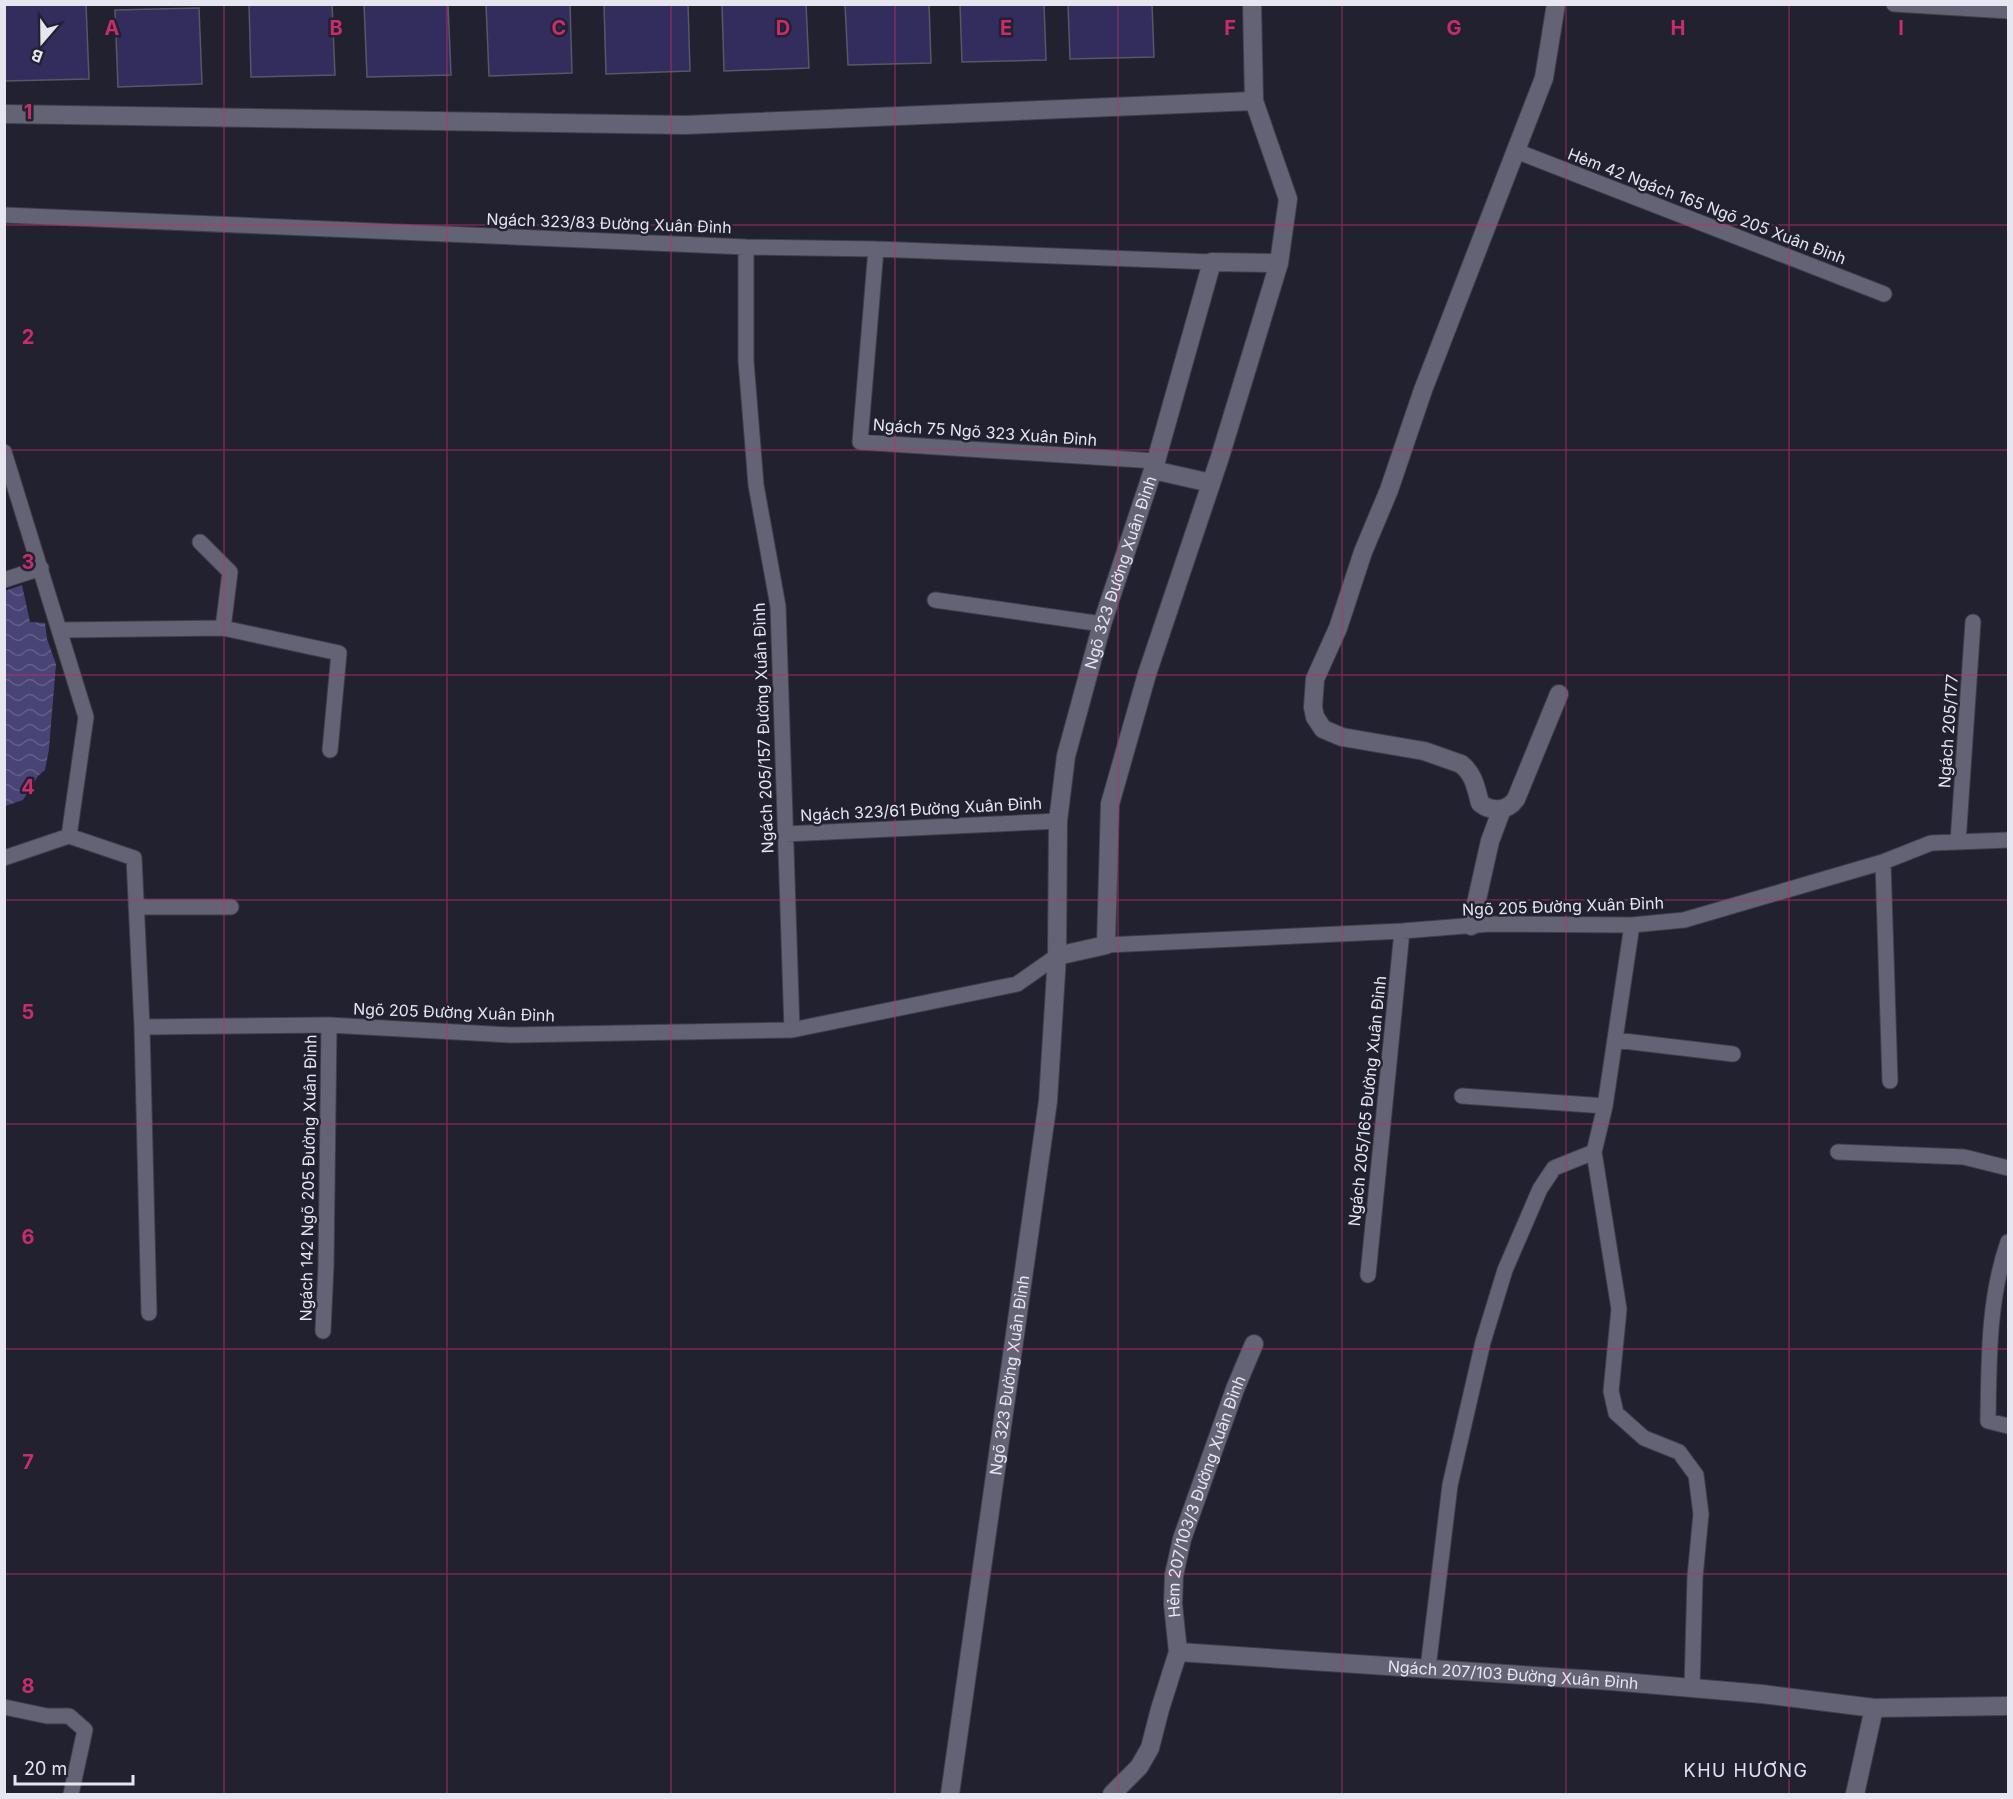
<svg xmlns="http://www.w3.org/2000/svg" width="2013" height="1799" viewBox="0 0 2013 1799" font-family="Inter,sans-serif">
  <style>
    .water { fill: url(#water-waves) }
    .building { fill: #322d5c; stroke: #575768; stroke-width: 1.5 }
    .lines { fill: none; stroke-linecap: round; stroke-linejoin: round }
    .lane-casing { stroke: #3f3f4b; stroke-width: 17 }
    .street-casing { stroke: #3f3f4b; stroke-width: 20 }
    .lane { stroke: #636375; stroke-width: 15 }
    .street { stroke: #636375; stroke-width: 18 }
    .grid { fill: none; stroke: #c62d6a; stroke-width: 1.5; stroke-opacity: 0.55 }
    .labels { text-anchor: middle; stroke-width: 5; stroke-linejoin: round; paint-order: stroke }
    .street-label { font-size: 16px; fill: #e5e6f0; stroke: #212130 }
    .neighbourhood-label { font-size: 18px; letter-spacing: 1.5px; fill: #e0e1f5; stroke: #212130 }
    .grid-label { font-size: 20px; text-anchor: middle; font-weight: bold; fill: #c62d6a; stroke: #212130; stroke-width: 5; stroke-linejoin: round; paint-order: stroke }
  </style>
  <defs>
    <pattern id="water-waves" width="16" height="10" patternUnits="userSpaceOnUse" patternTransform="scale(1.5)"><rect width="16" height="10" fill="#484576"/><path d="M0 5q4-4 8 0t8 0" fill="none" stroke="#62608a"/></pattern>
  </defs>
  <rect width="100%" height="100%" fill="#212130"/>
  <path class="water" d="M22,585L30,622L45,623L47,639L56,664L49,749L45,770L38,776L23,800L5,806V591Z"/>
  <path class="building" d="M4,4H86L89,79L5,81Z
    M249,4H332L335,75L251,77Z
    M364,4H448L451,75L367,77Z
    M486,4H570L572,73L489,76Z
    M604,4H688L690,71L606,74Z
    M722,4H806L809,68L724,71Z
    M845,4H929L931,63L848,65Z
    M960,4H1044L1046,60L962,62Z
    M1068,4H1152L1154,57L1070,59Z
    M199,8L202,84L118,87L115,10Z"/>
  <g class="lines">
    <g class="lane-casing">
      <path id="lane" d="M1894,4L2008,11
        M1516,151L1884,294
        M4,215L746,247L876,249L1212,262
        M746,247V361L756,485L778,606L792,1030
        M876,249L860,442L1156,461
        M4,452L86,717L69,836
        M200,542L230,572L223,628
        M4,580L41,568
        M935,600L1102,624
        M60,630L223,628L339,653L330,750
        M785,834L1058,821
        M1958,842L1973,622
        M4,858L69,836L134,858L142,1027L329,1025L512,1035L792,1030L1017,984L1057,956
        M1883,862L1890,1081
        M136,907H231
        M1632,925L1605,1106L1594,1152L1619,1309L1611,1391L1616,1413L1644,1438L1679,1452L1696,1475L1701,1514L1695,1577L1692,1688
        M1106,945L1402,931L1490,924L1632,925L1684,920L1883,862L1931,843L2008,840
        M142,1027L149,1313
        M1615,1040L1733,1054
        M1462,1096L1605,1106
        M1838,1152L1964,1157L2008,1168
        M2008,1242C1988,1299 1989,1361 1988,1421L2008,1426
        M1368,1275L1402,931
        M323,1331L326,1265L329,1025
        M1428,1668L1450,1485L1483,1342L1505,1270L1540,1189L1554,1168L1594,1152
        M4,1707L47,1716H69L85,1730L71,1794"/>
    </g>
    <g class="street-casing">
      <g id="street">
        <path d="M1556,4L1544,78L1423,390L1389,490L1363,552L1338,628L1315,679L1313,707L1315,717L1323,729L1342,737L1424,751L1461,764C1474,774 1476,788 1480,803C1491,812 1507,812 1516,799L1559,694"/>
        <path d="M4,114L685,125L1254,101"/>
        <path d="M1153,470L1211,483"/>
        <path d="M1471,926L1490,841L1502,809"/>
        <path id="s1" d="M1057,956L1058,821L1066,756L1102,624L1156,461L1212,262L1279,263"/>
        <path id="s2" d="M1178,1652L1611,1681L1762,1694L1874,1708L2008,1706"/>
        <path id="s3" d="M950,1794L1048,1101L1057,956L1106,945L1110,804L1147,674L1220,457L1279,263L1288,199L1254,101L1252,4"/>
        <path id="s4" d="M1112,1794L1139,1767L1150,1748L1160,1709L1178,1652L1173,1604L1174,1575L1182,1539L1235,1389L1254,1344"/>
        <path d="M1855,1794L1874,1708"/>
      </g>
    </g>
    <use href="#lane" class="lane"/>
    <use href="#street" class="street"/>
  </g>
  <path class="grid" d="M224,4V1794M447,4V1794M671,4V1794M895,4V1794M1118,4V1794M1342,4V1794M1566,4V1794M1789,4V1794M4,225H2008M4,450H2008M4,675H2008M4,900H2008M4,1124H2008M4,1349H2008M4,1574H2008"/>
  <g class="labels">
    <g class="street-label">
      <text transform="translate(1707 206) rotate(21)" y="6">Hẻm 42 Ngách 165 Ngõ 205 Xuân Đỉnh</text>
      <text transform="translate(609 223) rotate(2)" y="6">Ngách 323/83 Đường Xuân Đỉnh</text>
      <text transform="translate(985 432) rotate(4)" y="6">Ngách 75 Ngõ 323 Xuân Đỉnh</text>
      <text dy="6" stroke="none"><textPath href="#s1" startOffset="392">Ngõ 323 Đường Xuân Đỉnh</textPath></text>
      <text transform="translate(763 728) rotate(-92)" y="6">Ngách 205/157 Đường Xuân Đỉnh</text>
      <text transform="translate(1948 731) rotate(-86)" y="6">Ngách 205/177</text>
      <text transform="translate(921 809) rotate(-3)" y="6">Ngách 323/61 Đường Xuân Đỉnh</text>
      <text transform="translate(1563 906) rotate(-2)" y="6">Ngõ 205 Đường Xuân Đỉnh</text>
      <text transform="translate(454 1012) rotate(2)" y="6">Ngõ 205 Đường Xuân Đỉnh</text>
      <text transform="translate(1367 1101) rotate(-84)" y="6">Ngách 205/165 Đường Xuân Đỉnh</text>
      <text transform="translate(308 1178) rotate(-89)" y="6">Ngách 142 Ngõ 205 Đường Xuân Đỉnh</text>
      <text dy="6" stroke="none"><textPath href="#s3" startOffset="423">Ngõ 323 Đường Xuân Đỉnh</textPath></text>
      <text dy="6" stroke="none"><textPath href="#s4" startOffset="321">Hẻm 207/103/3 Đường Xuân Đỉnh</textPath></text>
      <text dy="6" stroke="none"><textPath href="#s2" startOffset="336">Ngách 207/103 Đường Xuân Đỉnh</textPath></text>
    </g>
    <g class="neighbourhood-label">
      <text x="1746" y="1777">KHU HƯƠNG</text>
    </g>
  </g>
  <g class="grid-label">
    <text x="112" y="35">A</text>
    <text x="336" y="35">B</text>
    <text x="559" y="35">C</text>
    <text x="783" y="35">D</text>
    <text x="1006" y="35">E</text>
    <text x="1230" y="35">F</text>
    <text x="1454" y="35">G</text>
    <text x="1678" y="35">H</text>
    <text x="1901" y="35">I</text>
    <text x="28" y="119">1</text>
    <text x="28" y="344">2</text>
    <text x="28" y="569">3</text>
    <text x="28" y="794">4</text>
    <text x="28" y="1019">5</text>
    <text x="28" y="1244">6</text>
    <text x="28" y="1469">7</text>
    <text x="28" y="1693">8</text>
  </g>
  <rect width="2013" height="1799" fill="none" stroke="#e5e6f0" stroke-width="12"/>
  <g transform="translate(42 42) rotate(200)" stroke="#212130" stroke-width="4.5" paint-order="stroke">
  <path d="M0-4.5L10 22L0 15L-10 22Z" fill="#e5e6f0"/>
  <text y="-9" font-size="16" font-weight="bold" text-anchor="middle" fill="#e5e6f0">B</text>
  </g>
  <path d="M15 1775v9h118v-9" fill="none" stroke="#e5e6f0" stroke-width="3"/>
  <text x="24" y="1775" font-size="18" fill="#e5e6f0" stroke="#212130" stroke-width="4.5" paint-order="stroke">20 m</text>
</svg>
